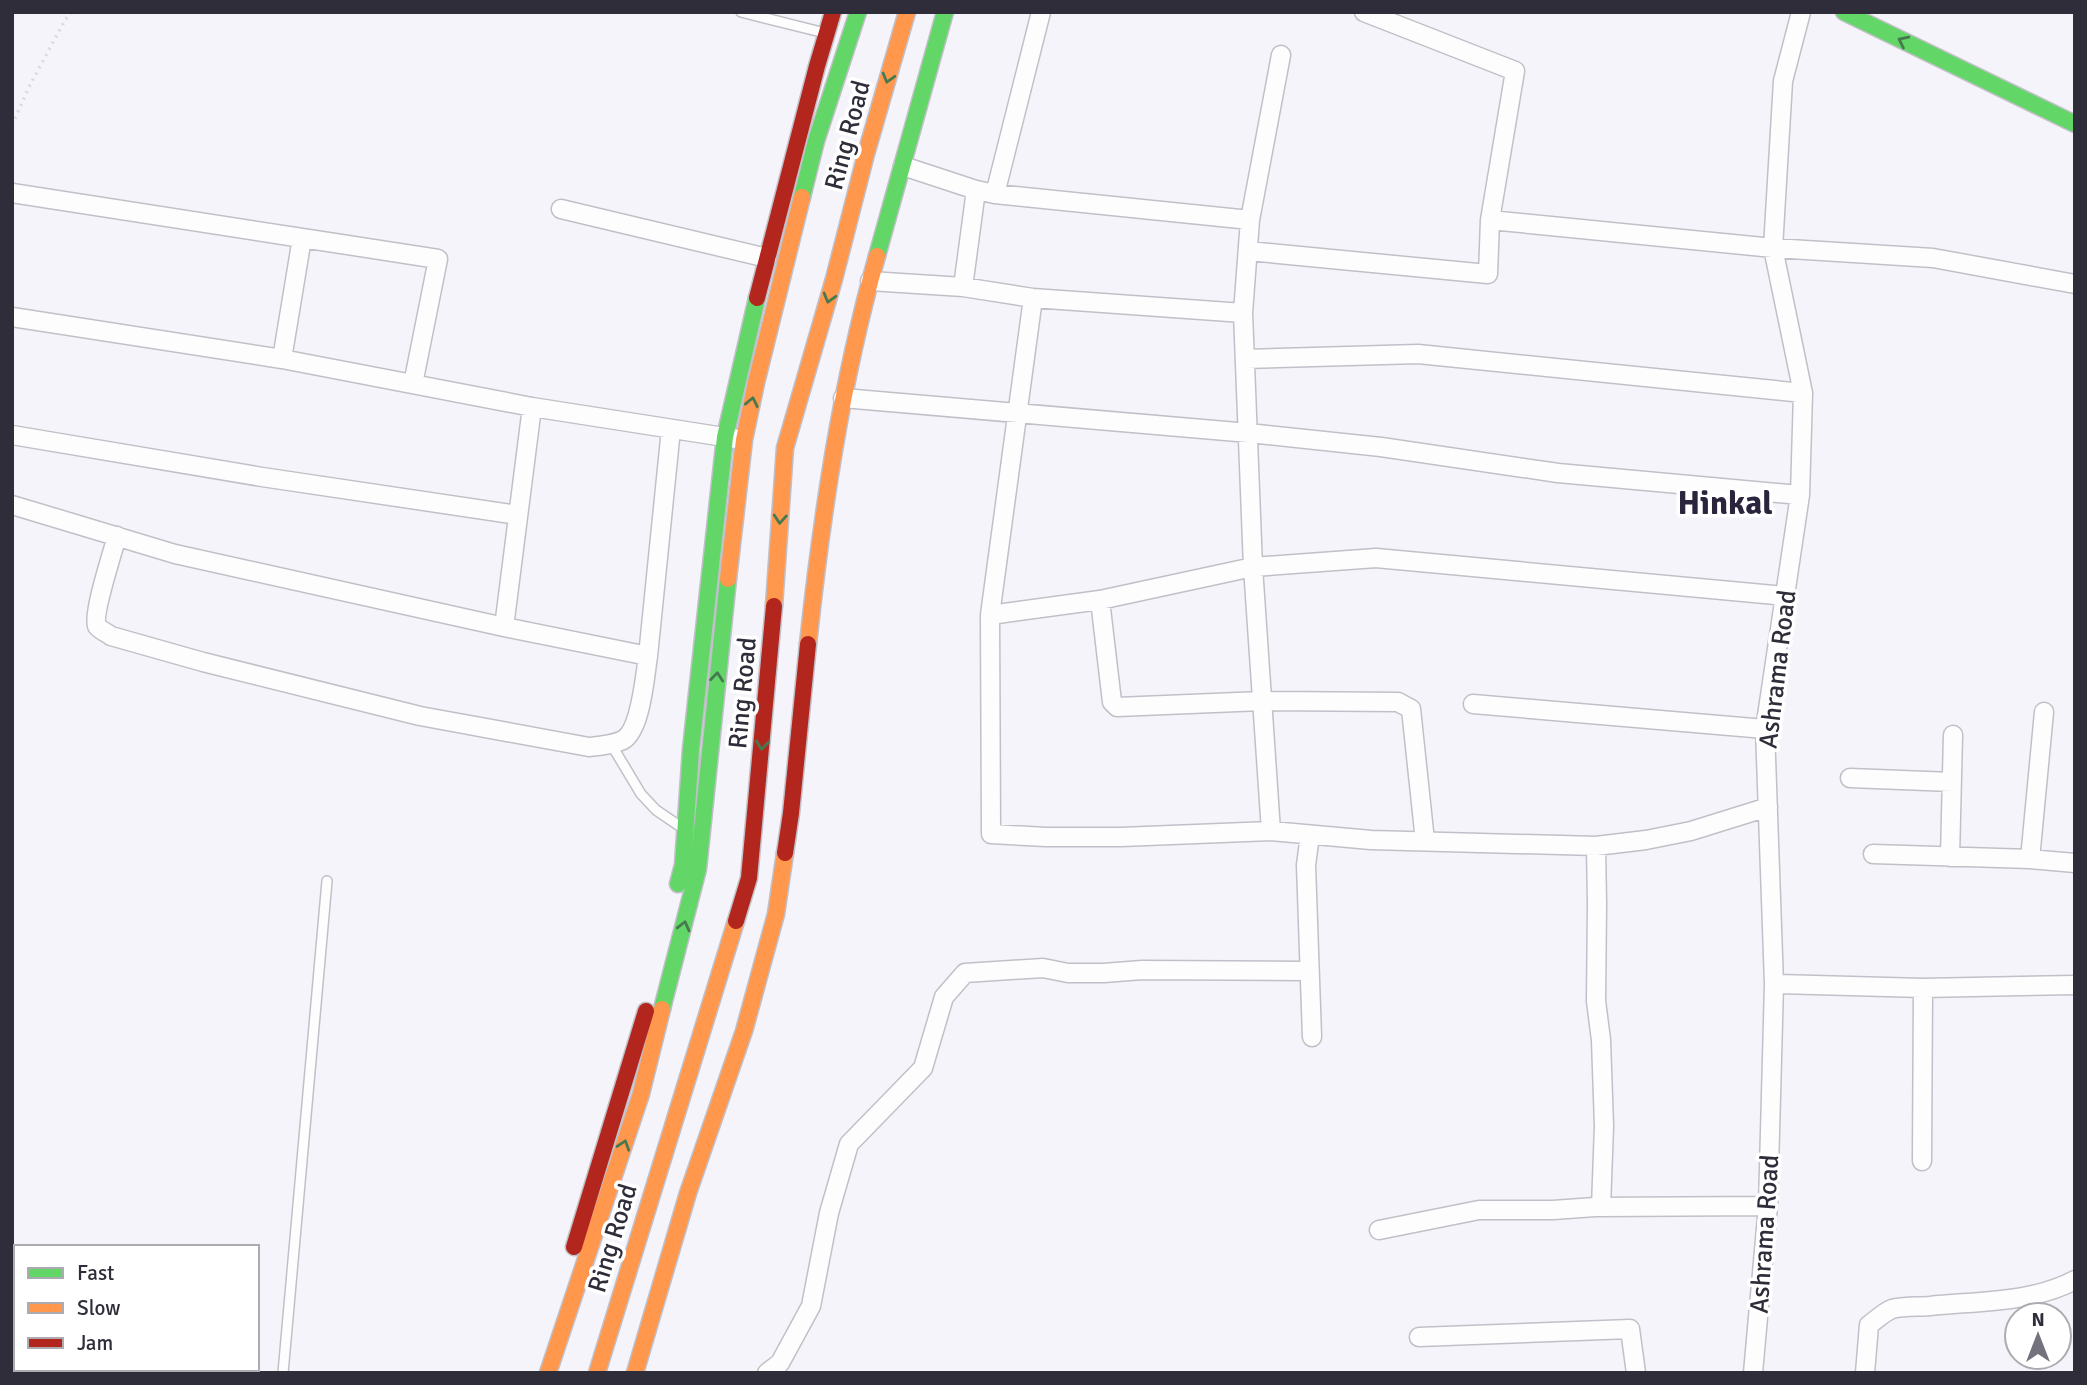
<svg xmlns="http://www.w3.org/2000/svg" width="2087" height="1385" viewBox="0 0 2087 1385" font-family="Signika,sans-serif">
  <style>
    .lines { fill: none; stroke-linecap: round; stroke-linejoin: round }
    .lane-casing { stroke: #c1c0c8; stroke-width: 12 }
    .street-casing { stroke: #c1c0c8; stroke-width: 21 }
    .fast-casing { stroke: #c1c0c8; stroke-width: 19 }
    .slow-casing { stroke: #c1c0c8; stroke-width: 19 }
    .jam-casing { stroke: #c1c0c8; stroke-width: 19 }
    .path { stroke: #dbdadc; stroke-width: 3.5; stroke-dasharray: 2 5; stroke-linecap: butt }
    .lane { stroke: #fefdfe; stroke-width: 9 }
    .street { stroke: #fefdfe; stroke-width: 18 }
    .fast { stroke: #63d668; stroke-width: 16 }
    .slow { stroke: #ff974d; stroke-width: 16 }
    .jam { stroke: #b3261e; stroke-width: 16 }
    .oneway { stroke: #46794e }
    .labels { text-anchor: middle; stroke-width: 7; stroke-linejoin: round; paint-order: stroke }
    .street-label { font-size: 26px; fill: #2f2d39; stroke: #fff }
    .district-label { font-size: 33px; font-weight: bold; fill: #2a253d; stroke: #fff }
  </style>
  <rect width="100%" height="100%" fill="#f5f4fa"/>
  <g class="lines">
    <g class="lane-casing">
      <path id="lane" d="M741,12L825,33
        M611,744L641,794L656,810L681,827
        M283,1373L327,881"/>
    </g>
    <g class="street-casing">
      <path id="street" d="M903,166L976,190L995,194L1250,220
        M12,193L302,238L282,359
        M995,194L1041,12
        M561,209L767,258
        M1490,220L1773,248L1933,258L2075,284
        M302,238L438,259L413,384
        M1248,251L1488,274L1490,220L1515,71L1364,12
        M870,281L963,287L1033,298L1243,313
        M963,287L976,190
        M1033,298L990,615L991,834L1046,837H1121L1271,831L1371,840L1596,846L1646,840L1691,831L1768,807
        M12,317L282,359L532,407L737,439
        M1245,359L1418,354L1803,393
        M843,398L1249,433L1381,447L1558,473L1800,495
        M532,407L504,627L648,656L671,429
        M12,435L262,477L518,515
        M12,505L175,554L504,627
        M117,536C113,551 92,615 97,626C100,630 107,633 111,636L203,662L420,716L589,747C600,746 613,745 623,740C641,730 645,675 648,656
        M1100,600L1112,702L1117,707L1262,701L1398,702L1411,709L1425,841
        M990,615L1100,600L1253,567L1376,558L1786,596
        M1473,704L1765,729
        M1850,778L1952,782
        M1271,831L1253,567L1243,313L1250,220L1281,55
        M1310,835L1306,865L1312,1037
        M1596,846L1597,904L1596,1001L1601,1040L1604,1126L1601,1207
        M1873,854L2030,859L2075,863
        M1950,857L1953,735
        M2030,859L2044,712
        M1774,984L1923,988L2075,985
        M1922,1161L1923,988
        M1379,1230L1479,1210H1553L1595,1207L1768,1206
        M1419,1337L1630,1329L1636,1373
        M767,1373L780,1363L811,1306L829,1213L849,1144L923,1068L944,997L965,973L1043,968L1068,973H1104L1142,970L1309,971
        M1753,1373L1768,1206L1774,984L1765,729L1800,495L1803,393L1773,248L1783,81L1801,12
        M1865,1373L1869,1325C1876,1320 1884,1312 1892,1309C1903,1306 1918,1307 1930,1306C1977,1301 2032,1303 2075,1280"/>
    </g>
    <g class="fast-casing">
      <path id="fast" d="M1844,12L2075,124
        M802,197L816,141L858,12
        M877,256L945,12
        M678,884L683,865L691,749L725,437L757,298
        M662,1009L698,869L728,579"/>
    </g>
    <g class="slow-casing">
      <path id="slow" d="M728,579L744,440L756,383L802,197
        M774,606L785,448L834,279L866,154L907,12
        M808,644C822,513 841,384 877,256
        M548,1373L641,1094L662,1009
        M597,1373L736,921
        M635,1373L688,1193L744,1031L776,914L785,853"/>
    </g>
    <g class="jam-casing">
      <path id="jam" d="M757,298L817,66L833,12
        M785,853L791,813L808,644
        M736,921L749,878L774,606
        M574,1247L646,1011"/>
    </g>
    <path class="path" d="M12,125L29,87L65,20L72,12"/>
    <use href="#lane" class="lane"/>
    <use href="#street" class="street"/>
    <use href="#fast" class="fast"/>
    <use href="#slow" class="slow"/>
    <use href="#jam" class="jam"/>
  </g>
  <defs><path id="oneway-chevron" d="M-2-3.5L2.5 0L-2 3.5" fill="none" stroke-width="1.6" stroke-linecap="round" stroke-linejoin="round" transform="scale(1.75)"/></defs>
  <g class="oneway">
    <use href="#oneway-chevron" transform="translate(1903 41) rotate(-154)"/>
    <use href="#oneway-chevron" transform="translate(888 78) rotate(106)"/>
    <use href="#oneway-chevron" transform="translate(829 298) rotate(106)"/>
    <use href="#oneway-chevron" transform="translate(752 402) rotate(-78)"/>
    <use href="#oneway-chevron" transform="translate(780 519) rotate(94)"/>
    <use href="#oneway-chevron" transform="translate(717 677) rotate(-84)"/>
    <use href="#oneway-chevron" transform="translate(762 745) rotate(96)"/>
    <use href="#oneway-chevron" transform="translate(684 926) rotate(-76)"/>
    <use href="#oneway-chevron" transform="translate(624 1145) rotate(-72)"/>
  </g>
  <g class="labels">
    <g class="street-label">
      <text transform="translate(847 135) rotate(-75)" y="9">Ring Road</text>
      <text transform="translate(1777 669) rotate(-83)" y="9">Ashrama Road</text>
      <text transform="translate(742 693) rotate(-85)" y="9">Ring Road</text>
      <text transform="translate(1764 1234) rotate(-86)" y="9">Ashrama Road</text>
      <text transform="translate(612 1238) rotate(-73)" y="9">Ring Road</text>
    </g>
    <g class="district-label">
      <text x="1725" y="514">Hinkal</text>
    </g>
  </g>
  <rect width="2087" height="1385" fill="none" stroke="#2f2d39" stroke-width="28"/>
  <rect x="14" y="1245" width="245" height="126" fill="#ffffff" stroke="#acabb0" stroke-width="2"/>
  <rect x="28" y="1268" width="35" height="10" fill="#63d668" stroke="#acabb0" stroke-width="2"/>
  <text x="77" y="1280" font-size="21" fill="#2f2d39">Fast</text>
  <rect x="28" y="1303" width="35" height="10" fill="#ff974d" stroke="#acabb0" stroke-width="2"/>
  <text x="77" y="1315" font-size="21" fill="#2f2d39">Slow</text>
  <rect x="28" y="1338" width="35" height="10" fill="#b3261e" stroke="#acabb0" stroke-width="2"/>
  <text x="77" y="1350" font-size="21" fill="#2f2d39">Jam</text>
  <g transform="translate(2038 1336)"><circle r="33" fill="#ffffff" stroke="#acabb0" stroke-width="2"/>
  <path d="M0-5L12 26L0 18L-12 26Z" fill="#74737d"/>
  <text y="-10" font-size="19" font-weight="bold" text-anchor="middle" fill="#2f2d39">N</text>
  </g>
</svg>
